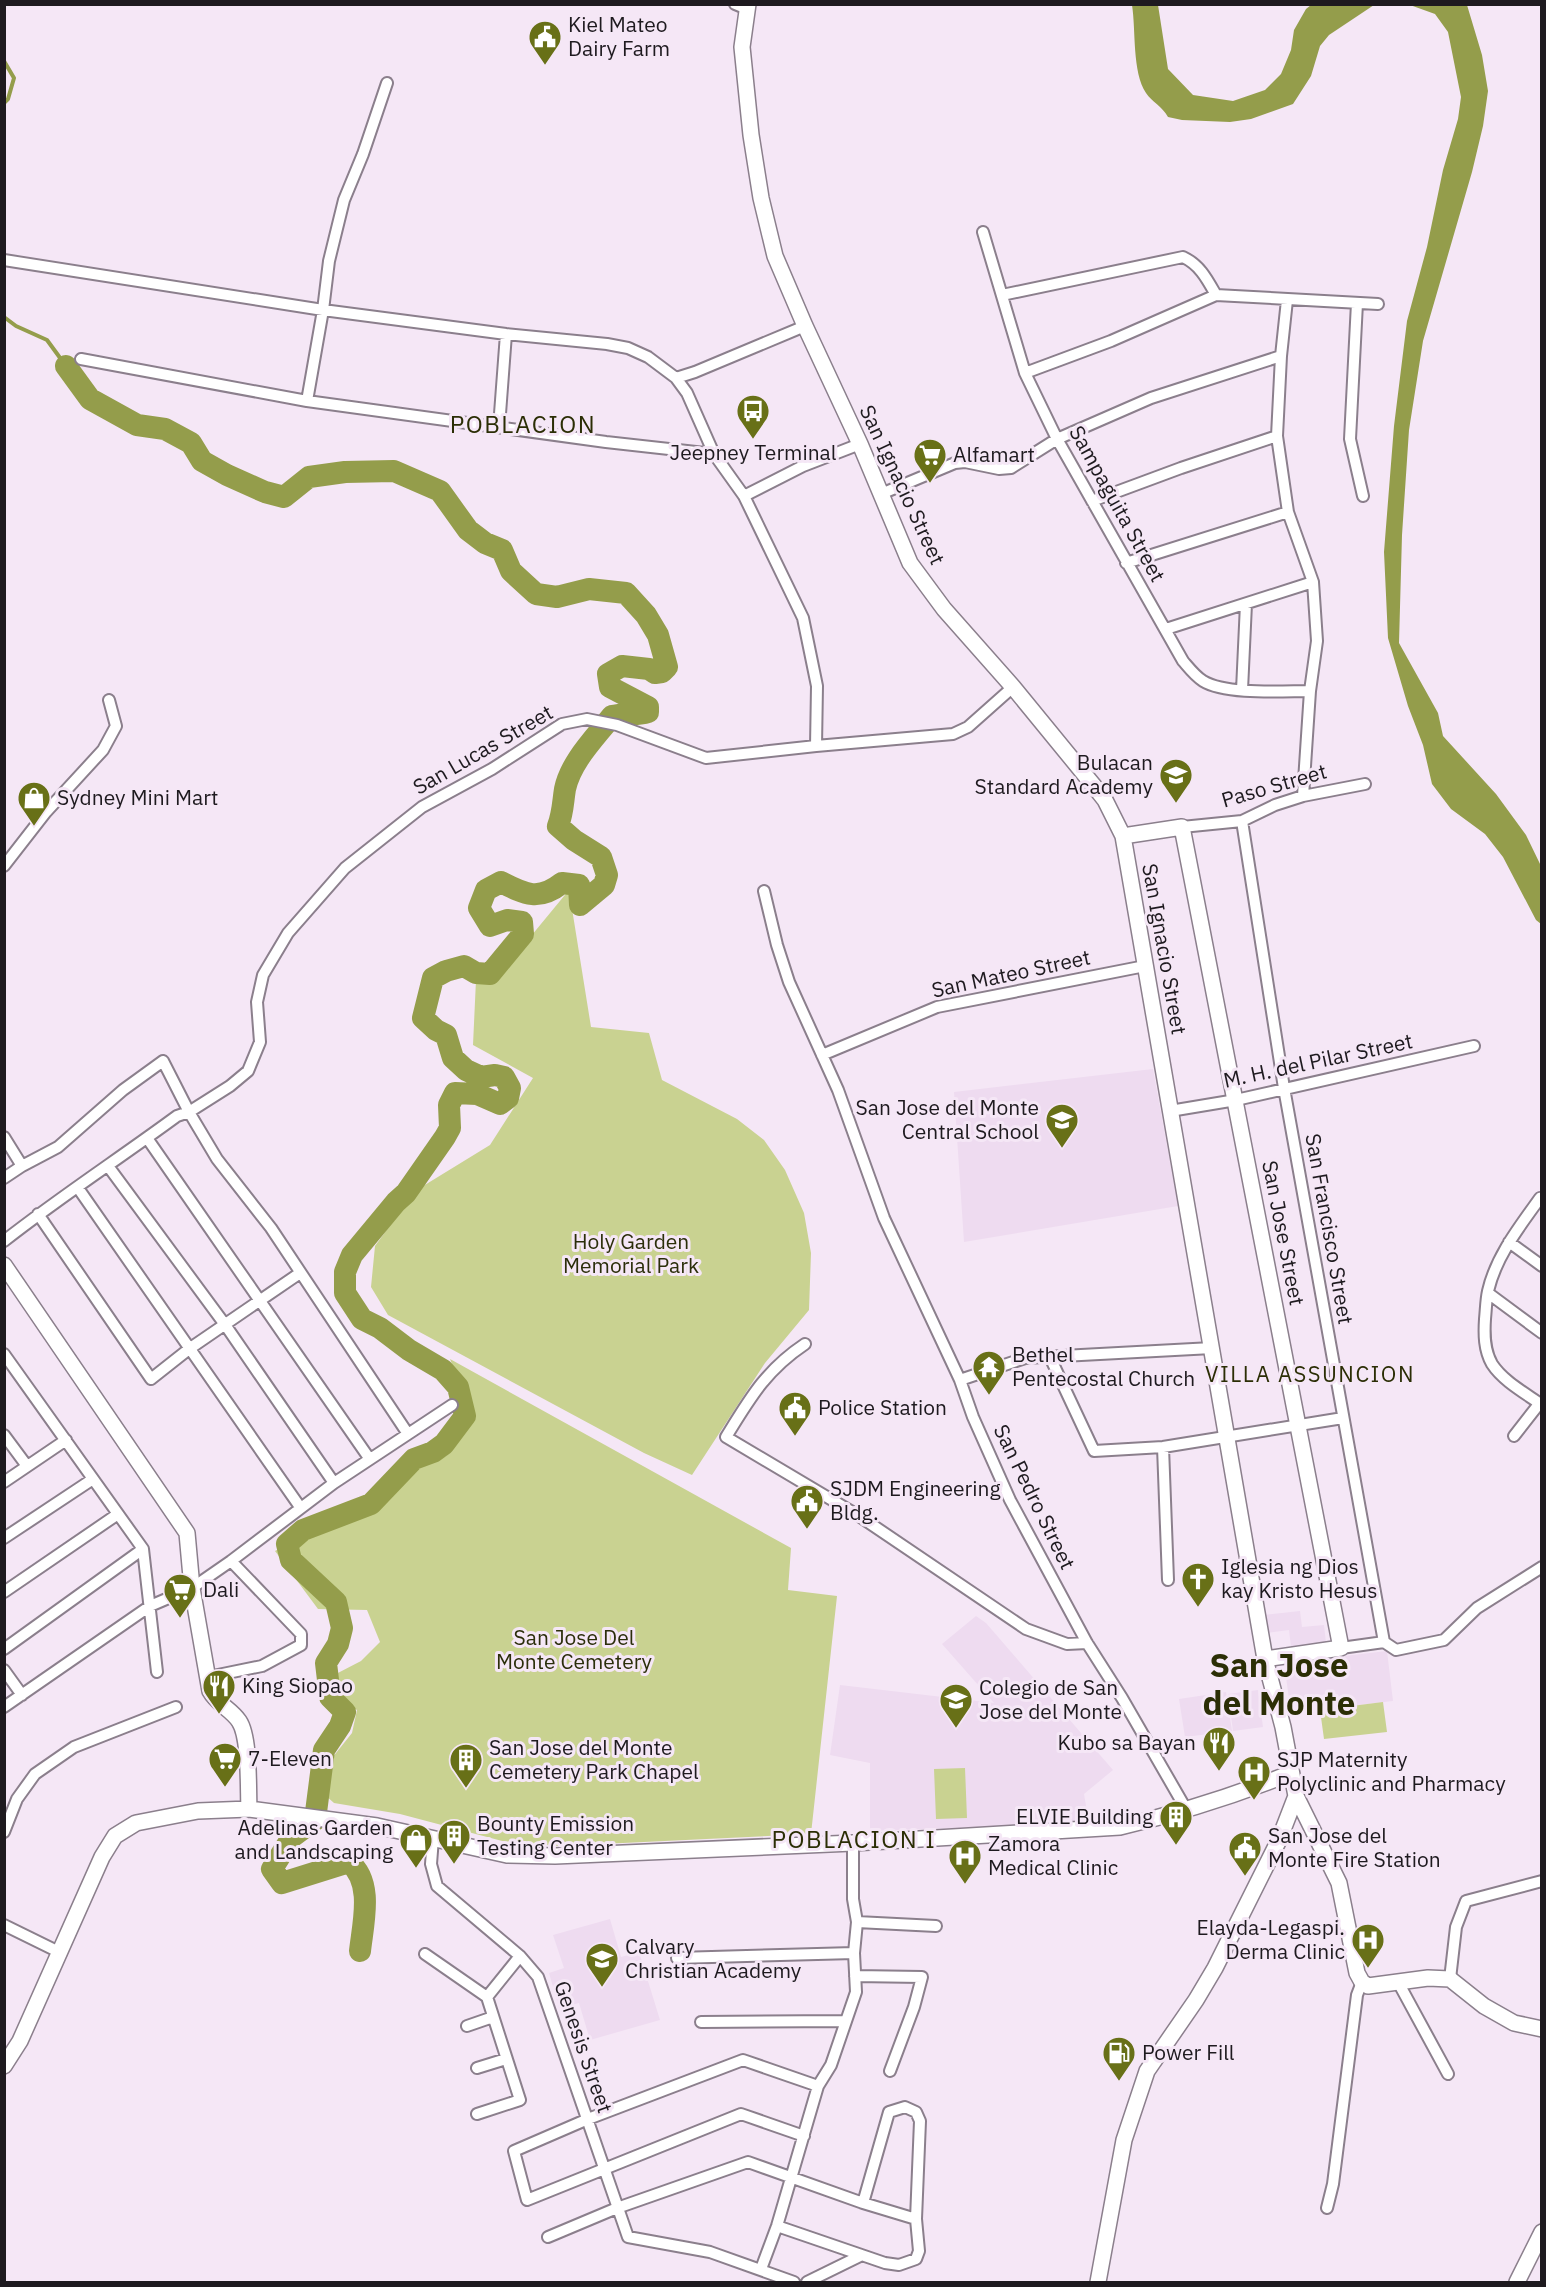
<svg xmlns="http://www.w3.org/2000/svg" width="1546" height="2287" viewBox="0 0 1546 2287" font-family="'IBM Plex Sans',sans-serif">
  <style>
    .built { fill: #eedbf0 }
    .green { fill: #c9d291 }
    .water { fill: #949d4b }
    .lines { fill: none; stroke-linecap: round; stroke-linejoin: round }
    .stream { stroke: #949d4b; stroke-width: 4 }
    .river { stroke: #949d4b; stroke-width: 22 }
    .street-casing { stroke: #8b7f8c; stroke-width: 14 }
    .secondary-casing { stroke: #8b7f8c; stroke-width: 18 }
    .street { stroke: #fff; stroke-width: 10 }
    .secondary { stroke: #fff; stroke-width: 15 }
    .labels { text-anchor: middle; stroke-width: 6; stroke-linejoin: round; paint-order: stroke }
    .poi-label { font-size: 21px; fill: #1e1a1f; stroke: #f5e7f6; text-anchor: start }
    .street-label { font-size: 21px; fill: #1e1a1f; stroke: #f5e7f6 }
    .park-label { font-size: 21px; fill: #2b2e0a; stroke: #f5e7f6 }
    .neighbourhood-label { font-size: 22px; letter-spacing: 1.5px; fill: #2b2e05; stroke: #f5e7f6 }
    .quarter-label { font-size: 24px; letter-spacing: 1.5px; fill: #2b2e05; stroke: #f5e7f6 }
    .town-label { font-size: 33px; font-weight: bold; fill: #2b2e05; stroke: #f5e7f6 }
  </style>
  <rect width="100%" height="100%" fill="#f5e7f6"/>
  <path class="built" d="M1153,1069L1178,1206L964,1242L954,1092Z
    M1300,1611L1302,1627L1324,1625L1326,1643L1291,1647L1289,1630L1266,1633L1264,1615Z
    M976,1616L986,1623L1113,1770L1084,1794L1089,1823L870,1831V1763L830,1755L840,1685L994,1703L942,1644Z
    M1387,1651L1393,1701L1291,1713L1284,1663Z
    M1258,1690L1263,1727L1233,1731L1228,1694Z
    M1226,1692L1232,1731L1185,1737L1179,1699Z
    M610,1919L621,1957L639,1952L660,2020L590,2040L579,2003L559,2008L549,1973L564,1968L553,1935Z"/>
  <path class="green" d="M569,890L591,1027L649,1033L662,1080L737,1119L764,1140L785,1170L804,1213L811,1253L809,1310L765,1363L692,1475L644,1453L388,1315L371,1287L375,1246L415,1191L490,1145L533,1078L473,1045L476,980L498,976Z
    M450,1359L791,1548L788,1590L837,1596L811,1834L560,1846L506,1842L400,1814L334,1803L325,1795L324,1768L352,1733L357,1710L339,1700L334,1675L361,1661L380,1642L367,1610L318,1609L275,1551C286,1545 297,1537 308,1533C350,1520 394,1517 408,1468L446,1456L455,1441L473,1417Z
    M1383,1702L1387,1732L1324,1739L1320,1710Z
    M965,1768L967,1818L936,1819L934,1769Z"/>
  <path class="water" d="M1132,5H1158L1168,69L1193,95L1233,101L1265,90L1281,74L1291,50L1294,30L1306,9L1311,5H1374L1329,35L1320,46L1311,76L1293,104L1251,119L1230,122L1182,120L1168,117C1162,106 1152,102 1146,93C1132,72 1136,30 1132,5Z
    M1410,5H1467L1482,55L1488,91L1483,126L1472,172L1423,341L1409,430L1402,535L1399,643L1438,713L1443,736L1496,794L1526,835L1541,866V924L1536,920L1503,857L1485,834L1451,809L1432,784L1423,745L1408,706L1388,638L1384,552L1394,426L1407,321L1427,247L1443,170L1458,119L1461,97L1448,32L1435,14Z"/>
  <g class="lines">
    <path class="stream" d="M4,61L14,78L8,99L4,103
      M4,317L16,326L47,340L66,366"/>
    <path class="river" d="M66,366L90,399L137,425L165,429L191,443L202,461L227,475L265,492L284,497L309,477L345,472L394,471L440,491L468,530L485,543L502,550L511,571L536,594L557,597L589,589L626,593L646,615L658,635L667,667L662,672L655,673L649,669L622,666L608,674L610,687L648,707V712C636,716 624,713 612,716C595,738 571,761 565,789C563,801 563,813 558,826L574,840L601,857L607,875L604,885L580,905L579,885L562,883C539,901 526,895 501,882L486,890L479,908L490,926L507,920L522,922L523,934L490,974L476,973L464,966L446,971L433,978L423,1018L436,1030L446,1035L453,1058L466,1070L481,1077L495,1075L504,1077L510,1088L508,1098L500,1104L477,1094L455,1093L449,1105L450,1128L445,1137L406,1193L396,1202L352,1255L345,1272V1293L362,1319L380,1328L409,1350L443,1370L458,1387L465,1416L444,1444L433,1452L414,1459L371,1504L303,1530L287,1544L291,1560L336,1602L342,1628L338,1644L326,1663L330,1697L345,1712L340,1726L324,1750L315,1820L292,1837L272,1869L282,1883L349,1862C374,1882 363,1923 360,1951"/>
    <g class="street-casing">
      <path id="street" d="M735,4L747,9
        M983,232L1025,373L1057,439L1183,661C1189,668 1195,676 1203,681C1226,695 1282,691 1310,691
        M4,260L323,310L506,334L607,344L628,348L648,357L676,378L687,393L714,454L744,496L803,618L817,686L816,746
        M1002,295L1183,257C1200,265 1207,279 1216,295
        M1287,300L1281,356L1277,436L1288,512L1313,582L1317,641L1310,691L1303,796
        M1357,303L1350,439L1363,496
        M81,359L307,401L606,442L714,454
        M1025,373L1111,341L1216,295L1378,304
        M676,378L695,372L805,326
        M307,401L323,310L329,261L344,200L363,154L387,83
        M499,427L506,334
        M881,494L955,463L965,462L999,469L1011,468L1057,439L1151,398L1281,356
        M744,496L803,466L860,444
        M1092,501L1181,468L1277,436
        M1126,563L1288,512
        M1166,629L1313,582
        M1242,690L1246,604
        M1242,821L1284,1088L1384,1642
        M1182,827L1242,821L1275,805L1303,796L1365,784
        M4,866L46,812L103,750L116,726L109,700
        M764,891L777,945L789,982L838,1090L884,1218L960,1380L973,1417L1010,1500L1087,1643L1122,1698L1186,1809
        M822,1055L937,1007L1145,966
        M1170,1111L1236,1100L1474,1046
        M4,1137L22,1166
        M147,1138L369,1458
        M108,1166L226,1326L334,1483
        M4,1178L22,1166L58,1147L123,1090L163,1061L189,1112L217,1159L271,1228L408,1434
        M78,1188L300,1507
        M1542,1199L1540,1198C1520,1226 1496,1256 1488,1291C1486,1300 1486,1309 1485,1319C1484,1334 1484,1350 1492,1364C1503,1381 1525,1393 1542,1405
        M38,1214L151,1379L189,1349L300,1273
        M4,1241C60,1197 120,1158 177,1116L189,1112L230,1086L248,1071L260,1042L257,1002L263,975L288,933L345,868L422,807L492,769L562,724L587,719L617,725L706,758L816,746L953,734L968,727L1013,687
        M1509,1242L1542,1266
        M1488,1293L1542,1333
        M805,1344C766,1370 750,1398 726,1437L859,1516L1026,1629L1067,1644L1087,1643
        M4,1354L143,1549L157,1672
        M1049,1355L1094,1451L1163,1447L1343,1418
        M960,1380L1025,1358L1212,1348
        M4,1435L27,1466
        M1514,1436L1539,1404
        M1163,1447L1168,1580
        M4,1482L66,1440
        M4,1538L93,1479
        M4,1592L118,1514
        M1384,1642L1396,1650L1444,1640L1477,1608L1542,1567
        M1341,1648L1384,1642
        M4,1649L143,1549
        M4,1670L22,1695
        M208,1677L262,1666L301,1645V1634L231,1561
        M4,1707L150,1606L192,1588L231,1561L334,1483L452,1405
        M4,1832L17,1799L35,1774L74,1747L176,1707
        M433,1838L431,1864L437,1886L520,1956L538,1977L628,2237L710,2252L794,2282
        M857,1922L936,1926
        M4,1925L61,1953
        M425,1954L487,1997L520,2100L477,2114
        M677,1958L854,1953
        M855,1976L922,1977L914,2007L890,2071
        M1450,1979L1456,1927L1466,1901L1542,1881
        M1398,1982L1448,2074
        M487,1997L520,1956
        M701,2022L846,2021
        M467,2026L493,2017
        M477,2068L506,2059
        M804,2136L741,2114L527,2200L514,2151L588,2119L743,2060L818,2086
        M1327,2208L1333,2184L1357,1995L1362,1982
        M777,2226L885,2263L899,2265L916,2259L919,2251L916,2219L920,2121L916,2112L905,2107L889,2112L863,2203
        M548,2237L617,2208L748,2162L863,2203L916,2219
        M761,2269L777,2226L818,2086L831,2065L856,1992L854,1953L857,1922L853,1899V1843
        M807,2282L860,2256"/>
    </g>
    <g class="secondary-casing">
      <path id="secondary" d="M748,4L742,47L751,135L761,198L775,256L805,326L860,444L910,563L944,609L1013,687L1094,786L1105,800L1123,836L1265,1659L1283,1727L1296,1796L1339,1883L1357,1973L1362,1982L1368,1986L1428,1978L1450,1979L1484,2006L1514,2023L1542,2029
        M1123,836L1182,827L1341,1648L1265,1659
        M4,1265L187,1533L192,1588L210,1691C217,1704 231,1709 239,1721C250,1737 248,1788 249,1809
        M4,2066L20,2041L102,1857L115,1836L136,1823L198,1811L249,1809L377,1826L507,1855L555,1856L853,1843L1120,1827C1179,1813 1236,1795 1291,1773
        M1098,2282L1124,2140L1147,2071L1196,2000L1215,1968L1279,1840L1296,1796
        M1517,2282L1542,2232"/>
    </g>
    <use href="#street" class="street"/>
    <use href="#secondary" class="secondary"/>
  </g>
  <defs>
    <g id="civic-pin" transform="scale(1.725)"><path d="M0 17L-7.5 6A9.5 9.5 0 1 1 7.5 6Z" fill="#687017" stroke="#f5e7f6"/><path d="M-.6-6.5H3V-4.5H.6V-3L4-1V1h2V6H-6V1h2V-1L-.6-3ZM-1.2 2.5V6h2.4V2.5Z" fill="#fff"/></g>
    <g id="bus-pin" transform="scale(1.725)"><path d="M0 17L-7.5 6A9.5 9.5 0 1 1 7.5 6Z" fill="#687017" stroke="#f5e7f6"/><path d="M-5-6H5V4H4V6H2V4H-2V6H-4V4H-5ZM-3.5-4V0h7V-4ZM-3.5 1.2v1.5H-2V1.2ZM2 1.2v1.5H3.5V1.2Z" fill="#fff"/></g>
    <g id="supermarket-pin" transform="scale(1.725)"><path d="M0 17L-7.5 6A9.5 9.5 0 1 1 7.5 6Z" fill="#687017" stroke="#f5e7f6"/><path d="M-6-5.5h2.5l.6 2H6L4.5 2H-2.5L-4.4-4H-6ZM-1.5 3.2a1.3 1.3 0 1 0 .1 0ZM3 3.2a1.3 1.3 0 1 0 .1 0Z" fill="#fff"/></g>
    <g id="school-pin" transform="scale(1.725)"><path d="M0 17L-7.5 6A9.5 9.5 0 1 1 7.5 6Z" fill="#687017" stroke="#f5e7f6"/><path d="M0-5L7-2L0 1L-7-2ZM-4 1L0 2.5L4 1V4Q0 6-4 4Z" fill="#fff"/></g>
    <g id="shop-pin" transform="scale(1.725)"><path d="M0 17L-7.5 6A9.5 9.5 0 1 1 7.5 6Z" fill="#687017" stroke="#f5e7f6"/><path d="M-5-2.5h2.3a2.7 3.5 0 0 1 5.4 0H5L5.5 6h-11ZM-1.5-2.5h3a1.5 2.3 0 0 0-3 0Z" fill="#fff"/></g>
    <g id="temple-pin" transform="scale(1.725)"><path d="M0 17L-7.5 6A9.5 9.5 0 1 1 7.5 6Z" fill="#687017" stroke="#f5e7f6"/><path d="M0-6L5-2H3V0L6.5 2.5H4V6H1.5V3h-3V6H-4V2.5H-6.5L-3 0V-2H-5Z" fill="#fff"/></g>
    <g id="church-pin" transform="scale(1.725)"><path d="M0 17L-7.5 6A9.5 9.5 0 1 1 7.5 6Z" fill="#687017" stroke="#f5e7f6"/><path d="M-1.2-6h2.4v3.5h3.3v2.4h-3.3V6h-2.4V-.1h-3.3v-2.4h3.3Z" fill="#fff"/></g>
    <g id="restaurant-pin" transform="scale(1.725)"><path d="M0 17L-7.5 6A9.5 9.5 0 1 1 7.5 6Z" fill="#687017" stroke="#f5e7f6"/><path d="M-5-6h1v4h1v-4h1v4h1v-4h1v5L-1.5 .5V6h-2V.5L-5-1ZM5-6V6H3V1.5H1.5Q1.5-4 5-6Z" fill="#fff"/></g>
    <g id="building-pin" transform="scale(1.725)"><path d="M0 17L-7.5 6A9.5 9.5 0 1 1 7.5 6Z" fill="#687017" stroke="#f5e7f6"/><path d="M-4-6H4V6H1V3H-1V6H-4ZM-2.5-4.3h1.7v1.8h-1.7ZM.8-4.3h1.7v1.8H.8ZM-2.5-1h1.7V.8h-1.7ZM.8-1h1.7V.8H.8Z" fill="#fff"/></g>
    <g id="hospital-pin" transform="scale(1.725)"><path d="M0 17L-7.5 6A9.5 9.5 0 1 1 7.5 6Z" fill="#687017" stroke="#f5e7f6"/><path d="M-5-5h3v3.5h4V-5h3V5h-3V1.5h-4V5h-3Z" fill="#fff"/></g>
    <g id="fuel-pin" transform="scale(1.725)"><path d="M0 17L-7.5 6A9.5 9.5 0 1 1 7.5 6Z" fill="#687017" stroke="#f5e7f6"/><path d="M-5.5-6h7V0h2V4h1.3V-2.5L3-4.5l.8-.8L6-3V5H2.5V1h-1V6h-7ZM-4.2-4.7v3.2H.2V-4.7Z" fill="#fff"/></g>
  </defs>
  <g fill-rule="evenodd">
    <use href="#civic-pin" x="545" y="37"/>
    <use href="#bus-pin" x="753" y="411"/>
    <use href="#supermarket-pin" x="930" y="455"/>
    <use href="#school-pin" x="1176" y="775"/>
    <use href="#shop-pin" x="34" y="798"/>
    <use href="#school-pin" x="1062" y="1120"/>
    <use href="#temple-pin" x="989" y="1367"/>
    <use href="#civic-pin" x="795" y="1408"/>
    <use href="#civic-pin" x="807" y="1501"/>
    <use href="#church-pin" x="1198" y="1579"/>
    <use href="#supermarket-pin" x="180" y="1590"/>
    <use href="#restaurant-pin" x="219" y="1686"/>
    <use href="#school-pin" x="956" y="1700"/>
    <use href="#restaurant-pin" x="1219" y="1743"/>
    <use href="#supermarket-pin" x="225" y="1759"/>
    <use href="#building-pin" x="466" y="1760"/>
    <use href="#hospital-pin" x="1254" y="1772"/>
    <use href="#building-pin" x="1176" y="1817"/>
    <use href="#building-pin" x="454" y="1836"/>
    <use href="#shop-pin" x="416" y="1840"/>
    <use href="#civic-pin" x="1245" y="1848"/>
    <use href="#hospital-pin" x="965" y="1856"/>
    <use href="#hospital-pin" x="1368" y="1940"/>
    <use href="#school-pin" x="602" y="1959"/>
    <use href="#fuel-pin" x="1119" y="2053"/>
  </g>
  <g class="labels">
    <g class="poi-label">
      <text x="568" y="32">Kiel Mateo<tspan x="568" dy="24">Dairy Farm</tspan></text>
      <text x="753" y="460" text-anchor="middle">Jeepney Terminal</text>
      <text x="953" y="462">Alfamart</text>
      <text x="1153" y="770" text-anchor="end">Bulacan<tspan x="1153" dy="24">Standard Academy</tspan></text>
      <text x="57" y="805">Sydney Mini Mart</text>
      <text x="1039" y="1115" text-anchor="end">San Jose del Monte<tspan x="1039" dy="24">Central School</tspan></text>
      <text x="1012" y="1362">Bethel<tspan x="1012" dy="24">Pentecostal Church</tspan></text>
      <text x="818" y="1415">Police Station</text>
      <text x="830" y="1496">SJDM Engineering<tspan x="830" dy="24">Bldg.</tspan></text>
      <text x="1221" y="1574">Iglesia ng Dios<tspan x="1221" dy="24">kay Kristo Hesus</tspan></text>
      <text x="203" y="1597">Dali</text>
      <text x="242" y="1693">King Siopao</text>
      <text x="979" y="1695">Colegio de San<tspan x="979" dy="24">Jose del Monte</tspan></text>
      <text x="1196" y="1750" text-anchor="end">Kubo sa Bayan</text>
      <text x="489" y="1755">San Jose del Monte<tspan x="489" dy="24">Cemetery Park Chapel</tspan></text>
      <text x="248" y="1766">7-Eleven</text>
      <text x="1277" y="1767">SJP Maternity<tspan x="1277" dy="24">Polyclinic and Pharmacy</tspan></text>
      <text x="1153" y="1824" text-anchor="end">ELVIE Building</text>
      <text x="477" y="1831">Bounty Emission<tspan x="477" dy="24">Testing Center</tspan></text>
      <text x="393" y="1835" text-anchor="end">Adelinas Garden<tspan x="393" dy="24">and Landscaping</tspan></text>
      <text x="1268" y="1843">San Jose del<tspan x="1268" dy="24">Monte Fire Station</tspan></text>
      <text x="988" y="1851">Zamora<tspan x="988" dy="24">Medical Clinic</tspan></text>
      <text x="1345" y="1935" text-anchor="end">Elayda-Legaspi.<tspan x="1345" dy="24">Derma Clinic</tspan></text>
      <text x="625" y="1954">Calvary<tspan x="625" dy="24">Christian Academy</tspan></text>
      <text x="1142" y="2060">Power Fill</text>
    </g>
    <g class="street-label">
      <text transform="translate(902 485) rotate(65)" y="7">San Ignacio Street</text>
      <text transform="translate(1117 504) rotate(61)" y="7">Sampaguita Street</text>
      <text transform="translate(483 750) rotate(-30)" y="7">San Lucas Street</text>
      <text transform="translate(1274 786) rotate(-16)" y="7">Paso Street</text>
      <text transform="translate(1164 949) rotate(80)" y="7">San Ignacio Street</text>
      <text transform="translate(1011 974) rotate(-12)" y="7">San Mateo Street</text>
      <text transform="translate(1318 1061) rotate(-12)" y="7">M. H. del Pilar Street</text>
      <text transform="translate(1329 1229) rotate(80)" y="7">San Francisco Street</text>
      <text transform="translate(1283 1233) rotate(79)" y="7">San Jose Street</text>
      <text transform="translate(1034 1497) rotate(64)" y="7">San Pedro Street</text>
      <text transform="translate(583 2047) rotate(71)" y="7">Genesis Street</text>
    </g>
    <g class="park-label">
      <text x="631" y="1249">Holy Garden<tspan x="631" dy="24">Memorial Park</tspan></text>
      <text x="574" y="1645">San Jose Del<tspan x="574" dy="24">Monte Cemetery</tspan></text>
    </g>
    <g class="neighbourhood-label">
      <text x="1310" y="1382">VILLA ASSUNCION</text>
    </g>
    <g class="quarter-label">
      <text x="523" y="433">POBLACION</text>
      <text x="854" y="1848">POBLACION I</text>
    </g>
    <g class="town-label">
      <text x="1279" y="1677">San Jose<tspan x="1279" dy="38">del Monte</tspan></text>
    </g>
  </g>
  <rect width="1546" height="2287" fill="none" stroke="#1e1a1f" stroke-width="12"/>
</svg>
